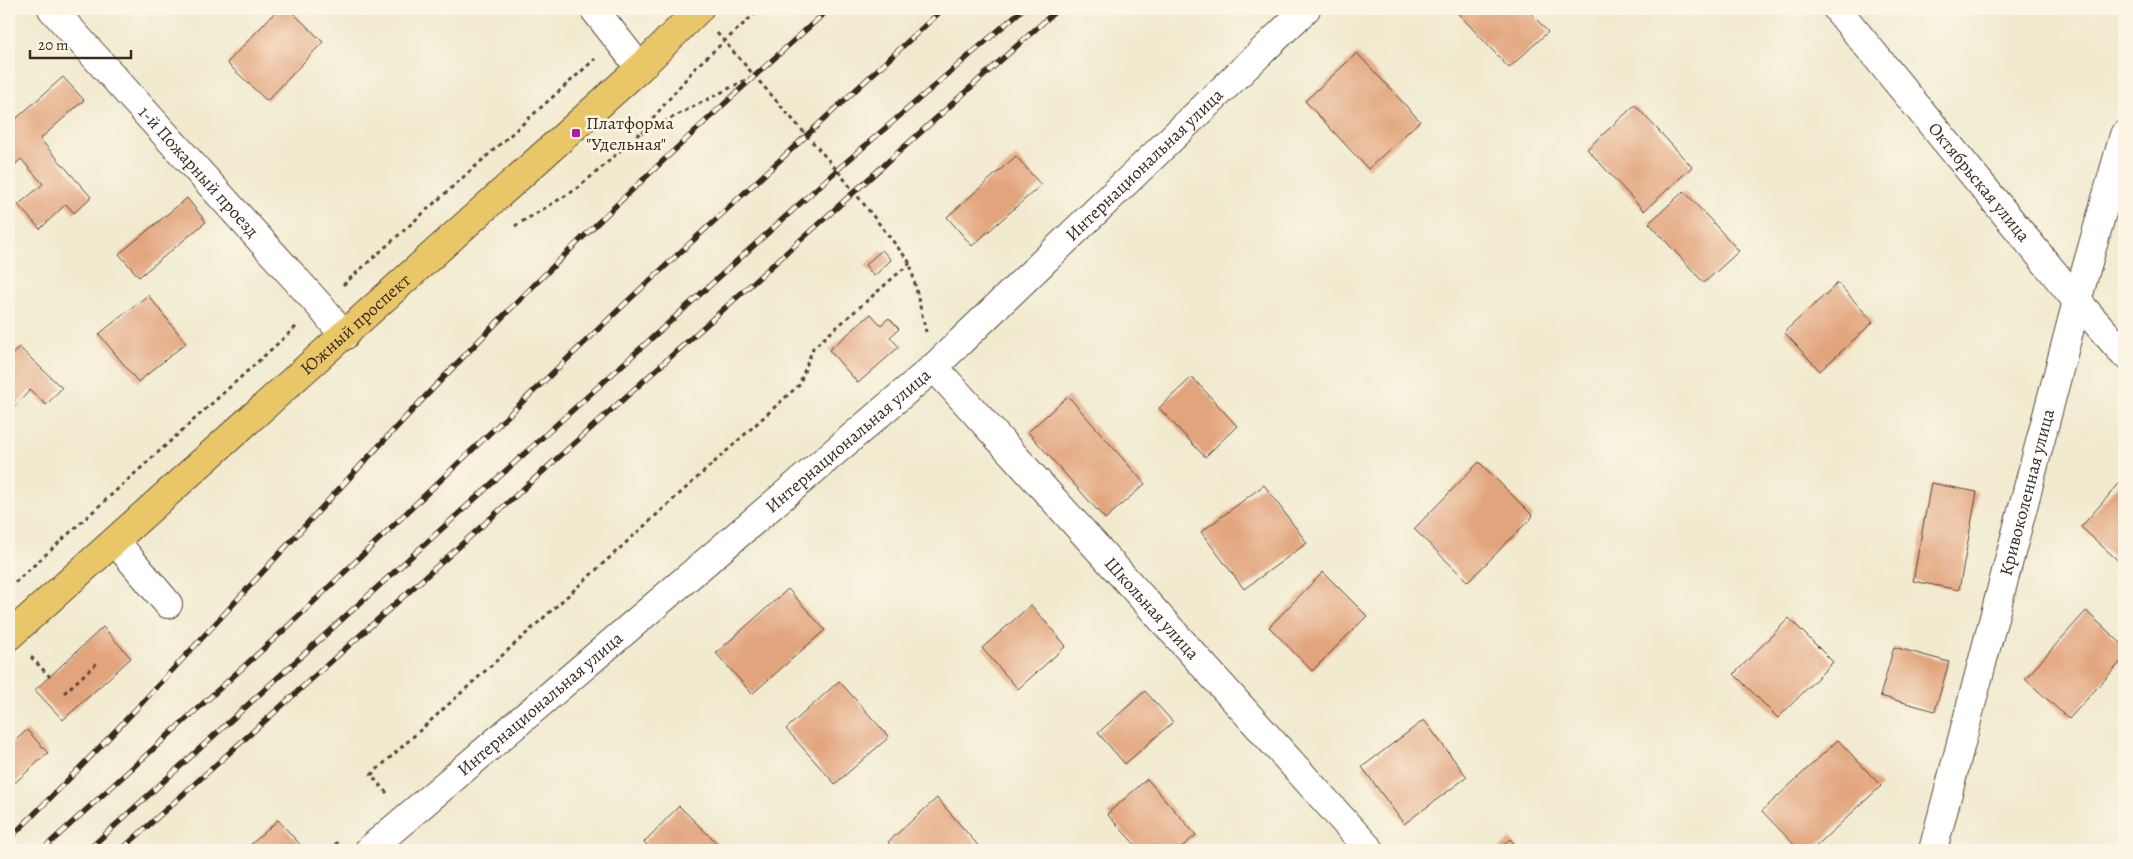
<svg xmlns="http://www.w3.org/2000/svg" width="2133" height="859" viewBox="0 0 2133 859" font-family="Alegreya,serif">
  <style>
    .building { fill: #e2a47d }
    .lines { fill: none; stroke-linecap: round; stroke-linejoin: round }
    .minor-casing { stroke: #564739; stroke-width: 30 }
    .major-casing { stroke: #564739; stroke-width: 30 }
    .path { stroke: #564739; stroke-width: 3; stroke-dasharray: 4 4; stroke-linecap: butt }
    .minor { stroke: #fff; stroke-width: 28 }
    .major { stroke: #e9c769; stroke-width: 28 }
    .rail-casing { stroke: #3b2a1e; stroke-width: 5.5 }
    .rail { stroke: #fcf5e5; stroke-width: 4; stroke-dasharray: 11; stroke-linecap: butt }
    .poi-dot { fill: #b5179e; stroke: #fcf5e5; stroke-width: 2 }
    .labels { text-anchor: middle; stroke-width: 5; stroke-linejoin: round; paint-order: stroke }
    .poi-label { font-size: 18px; fill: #3b2a1e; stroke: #fcf5e5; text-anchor: start }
    .street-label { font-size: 18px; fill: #3b2a1e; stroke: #fcf5e5 }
  </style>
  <rect width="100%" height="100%" fill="#fcf5e5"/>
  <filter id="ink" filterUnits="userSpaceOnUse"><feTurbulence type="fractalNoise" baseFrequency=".02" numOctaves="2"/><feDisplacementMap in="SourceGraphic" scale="10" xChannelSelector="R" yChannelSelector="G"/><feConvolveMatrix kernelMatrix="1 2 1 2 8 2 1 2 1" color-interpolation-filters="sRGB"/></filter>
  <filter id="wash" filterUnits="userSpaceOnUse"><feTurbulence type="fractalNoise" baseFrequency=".0096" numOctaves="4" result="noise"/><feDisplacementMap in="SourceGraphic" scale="20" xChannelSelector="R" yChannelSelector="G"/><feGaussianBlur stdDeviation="1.12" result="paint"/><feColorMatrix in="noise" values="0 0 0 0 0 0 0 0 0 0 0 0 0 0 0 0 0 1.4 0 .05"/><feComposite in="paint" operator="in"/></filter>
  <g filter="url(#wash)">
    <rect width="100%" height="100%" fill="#f1eacf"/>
    <g id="blocks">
      <path class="building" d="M278,9H289L323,42L267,101L227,63Z
        M1454,9H1527L1548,32L1509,68Z
        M1357,53L1420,121L1368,169L1305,101Z
        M63,77L84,100L40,139L91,197L74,213L66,204L40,229L18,205L43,184L21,159L9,170V125Z
        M1635,105L1692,167L1644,211L1587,149Z
        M1016,156L1041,185L972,246L947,217Z
        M1684,191L1739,251L1704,283L1649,223Z
        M187,198L206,222L139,277L119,254Z
        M882,250L891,260L874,276L865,265Z
        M1838,283L1873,322L1820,371L1784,332Z
        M148,295L186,343L138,382L99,334Z
        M871,314L881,325L889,318L899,329L890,337L899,347L858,383L829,350Z
        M19,347L62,388L46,405L30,390L9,413V358Z
        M1192,377L1237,426L1205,457L1159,408Z
        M1068,396L1145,484L1105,519L1028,432Z
        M1479,462L1533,516L1468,582L1414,529Z
        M2124,478V566L2081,527Z
        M1931,483L1977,492L1959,590L1913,581Z
        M1264,485L1307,543L1244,589L1201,532Z
        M1323,572L1367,616L1312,671L1269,627Z
        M788,589L825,630L752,694L716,653Z
        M1031,605L1066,646L1018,689L982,648Z
        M2086,611L2124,646V658L2069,719L2025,679Z
        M1789,618L1833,662L1778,718L1734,674Z
        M103,627L131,658L63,720L35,690Z
        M1894,647L1949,662L1935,711L1880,696Z
        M839,681L889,737L835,784L786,729Z
        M1145,691L1173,722L1125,764L1098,733Z
        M1424,720L1467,777L1404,824L1362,767Z
        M27,730L48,753L9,788V746Z
        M1838,740L1881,786L1812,850H1799L1762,811Z
        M1147,779L1196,835L1178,850H1140L1107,814Z
        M937,798L982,850H895L888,842Z
        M679,806L724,850H652L644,842Z
        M278,820L305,850H245Z
        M1510,839L1520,850H1498Z"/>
    </g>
  </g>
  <g filter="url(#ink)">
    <use href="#blocks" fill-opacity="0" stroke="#564739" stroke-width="1"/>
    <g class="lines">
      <g class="minor-casing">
        <g id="minor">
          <path id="s1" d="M52,9L320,306L344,336"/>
          <path d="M594,9L640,68"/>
          <path id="s2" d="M1837,9L2077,301L2124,354"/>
          <path id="s3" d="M934,367L1370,850"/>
          <path d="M115,541L168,604"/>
          <path id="s4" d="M369,850L934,367L1306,9"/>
          <path id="s5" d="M1933,850L2077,301L2124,135"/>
        </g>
      </g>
      <g class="major-casing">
        <g id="major">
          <path id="s6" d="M9,636L640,68L699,9"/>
        </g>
      </g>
      <path class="path" d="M717,33L837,170L910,263L926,332
        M642,133L755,75
        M515,226L575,190L599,170L643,130L696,67L760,9
        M343,285L595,59
        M9,588L297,326
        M31,657L50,677
        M64,693L97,663
        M387,793L371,775L799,385L813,348L910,263
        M329,850L338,842"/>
      <use href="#minor" class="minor"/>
      <use href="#major" class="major"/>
      <g class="rail-casing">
        <path id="rail" d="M9,839C160,691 297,530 443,378C566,249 697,127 829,9
          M42,850L283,631L632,297L943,9
          M88,850L837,170L1023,9
          M121,850L1058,9"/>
      </g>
      <use href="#rail" class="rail"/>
    </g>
  </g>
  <rect class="poi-dot" x="571" y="128" width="10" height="10" rx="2.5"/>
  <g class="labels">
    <g class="poi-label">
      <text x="586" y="129">Платформа<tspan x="586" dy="21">"Удельная"</tspan></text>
    </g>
    <g class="street-label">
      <text dy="6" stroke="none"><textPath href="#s4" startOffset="1035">Интернациональная улица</textPath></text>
      <text dy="6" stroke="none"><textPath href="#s1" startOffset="219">1-й Пожарный проезд</textPath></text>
      <text dy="6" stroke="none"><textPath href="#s2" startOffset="224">Октябрьская улица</textPath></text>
      <text dy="6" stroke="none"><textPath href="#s6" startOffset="466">Южный проспект</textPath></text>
      <text dy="6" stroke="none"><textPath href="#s4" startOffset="630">Интернациональная улица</textPath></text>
      <text dy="6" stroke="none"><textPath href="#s5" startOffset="370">Кривоколенная улица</textPath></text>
      <text dy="6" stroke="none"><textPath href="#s3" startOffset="325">Школьная улица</textPath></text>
      <text dy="6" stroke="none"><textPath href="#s4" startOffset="225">Интернациональная улица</textPath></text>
    </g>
  </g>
  <rect width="2133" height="859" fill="none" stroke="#fcf5e5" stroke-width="30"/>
  <path d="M30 50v8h101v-8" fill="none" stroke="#3b2a1e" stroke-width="2.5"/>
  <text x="38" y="50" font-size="15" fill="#3b2a1e" stroke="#fcf5e5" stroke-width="4" paint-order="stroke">20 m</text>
</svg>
